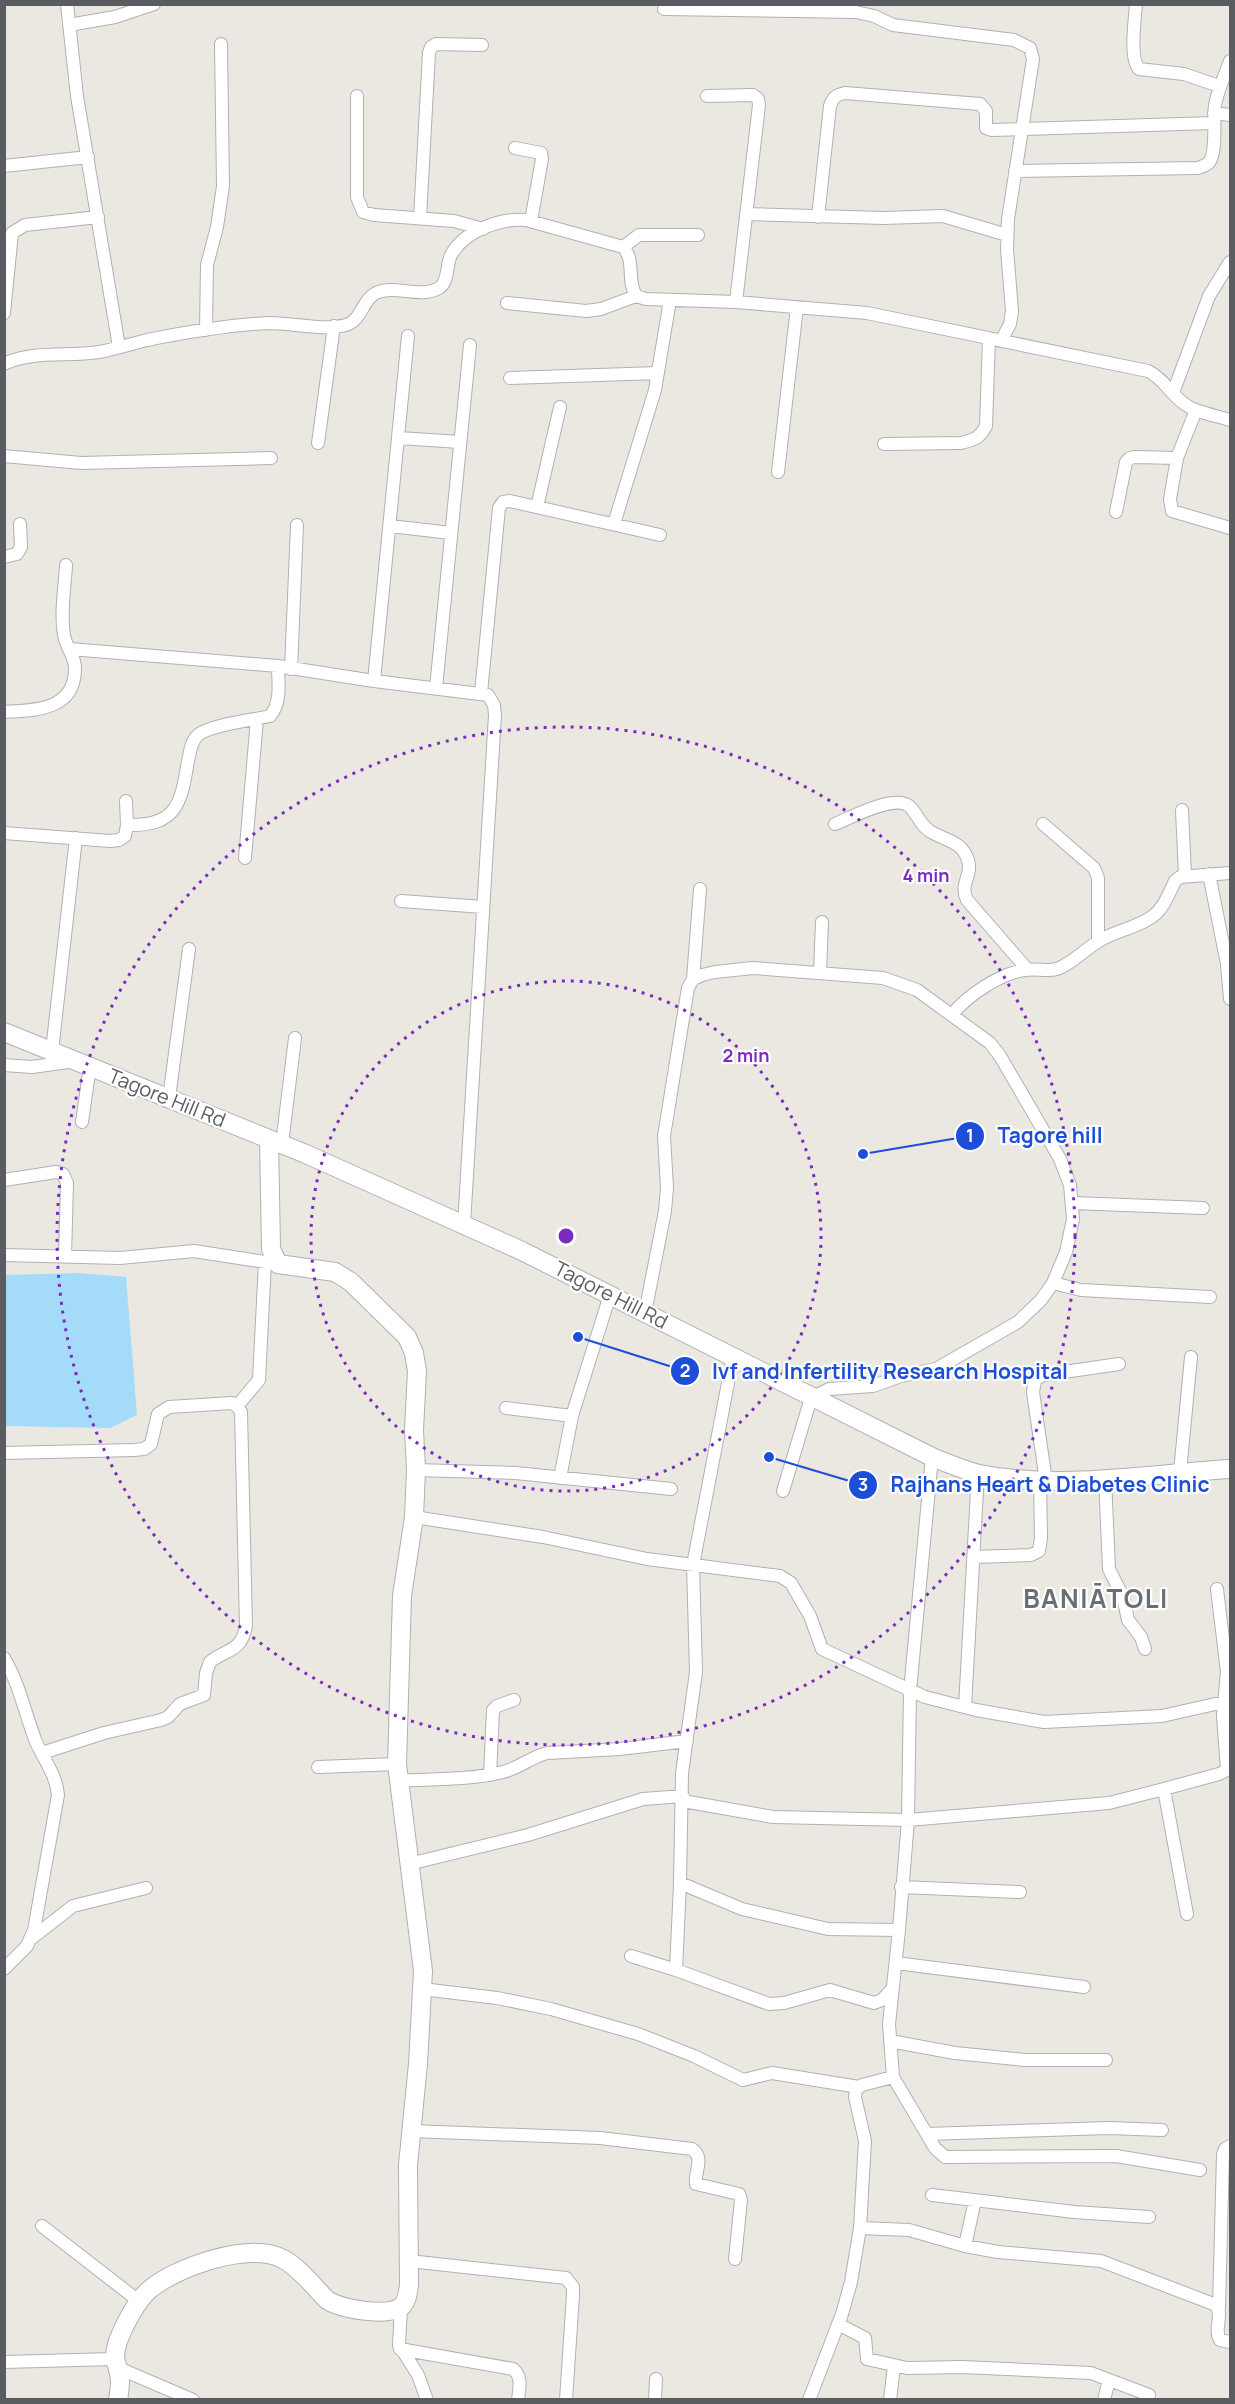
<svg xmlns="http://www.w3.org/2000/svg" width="1235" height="2404" viewBox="0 0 1235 2404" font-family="Manrope,sans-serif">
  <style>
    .water { fill: #a3dbf9 }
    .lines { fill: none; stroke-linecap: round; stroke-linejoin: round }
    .street-casing { stroke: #aeb2b6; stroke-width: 14 }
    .secondary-casing { stroke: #adb1b6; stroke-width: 20 }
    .street { stroke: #fff; stroke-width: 12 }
    .secondary { stroke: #fff; stroke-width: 18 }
    .ring { fill: none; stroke: #7b2cbf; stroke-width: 3; stroke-dasharray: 3 6 }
    .labels { text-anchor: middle; stroke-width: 4.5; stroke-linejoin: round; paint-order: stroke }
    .street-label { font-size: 20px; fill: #595d61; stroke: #fff }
    .district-label { font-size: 26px; font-weight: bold; letter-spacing: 1.5px; fill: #6a6f73; stroke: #fff }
    .centre { fill: #7b2cbf; stroke: #fff; stroke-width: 3 }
    .ring-label { font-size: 18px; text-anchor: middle; font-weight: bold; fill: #7b2cbf; stroke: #fff; stroke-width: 4.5; stroke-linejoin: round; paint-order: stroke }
    .leader { fill: none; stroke: #1d4ed8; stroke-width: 2 }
    .callout-dot { fill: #1d4ed8; stroke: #fff; stroke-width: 2 }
    .mark-label { font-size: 18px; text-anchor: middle; font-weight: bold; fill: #fff }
    .callout-label { font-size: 21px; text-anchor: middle; font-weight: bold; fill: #1d4ed8; stroke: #fff; stroke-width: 4.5; stroke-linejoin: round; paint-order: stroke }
  </style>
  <rect width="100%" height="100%" fill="#ebe8e1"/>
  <path class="water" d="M80,1273L126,1277L137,1415L110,1428L5,1426V1275Z"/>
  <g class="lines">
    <g class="street-casing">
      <path id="street" d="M67,4L77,96L119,347
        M1136,4C1135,20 1129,58 1139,69L1184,74L1219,86
        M664,9L856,12L874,16L893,25L1014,40L1030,48L1033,59L1008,219L1007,249L1012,311L1010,324L1001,341
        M69,25L115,17L154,4
        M357,96V197L363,212L374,215L454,221L483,229
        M707,96L753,95L758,99L759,105L736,302
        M1214,113L1230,115
        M515,148L541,153L542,159L531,221
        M4,166L88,157
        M1015,171L1198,168C1203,166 1208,165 1210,161C1217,149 1213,119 1215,105C1218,89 1225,75 1230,61
        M746,214L884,218L943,216L1007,235
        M818,217L830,106C833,97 836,95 845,93L980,104L986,111V128L992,130L1213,123
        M420,218L429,53L431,47L436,44L482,45
        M623,247L639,235H698
        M507,303L586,311L601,309L636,296
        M4,313L12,233L25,225L98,217
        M206,330L207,265L217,227L223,186L221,44
        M408,336L374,681L488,695L494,705L495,715L464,1224
        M4,364C32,350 69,357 99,352C115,349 131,344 147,340C187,332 228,325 269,323C292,323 324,331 346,325C362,320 362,300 376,293C395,284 420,299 439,288C449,282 446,265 451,255C464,231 500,218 526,220L623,247C636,261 626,279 636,296L646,299L736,302L867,313L1148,371C1164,379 1169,392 1182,402C1195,413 1215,415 1230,420
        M510,378L658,373
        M1173,393L1209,296L1230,262
        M399,438L460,442
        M318,443L334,326
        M884,444L961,443C974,440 980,438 986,426L989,338
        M4,456L81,463L271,458
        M1177,458L1170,499L1172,511L1230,528
        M778,472L797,307
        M537,507L560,407
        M1116,512L1126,462L1130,458L1135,457L1177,458L1196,410
        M614,524L655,390L670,300
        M390,526L451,533
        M4,557L17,554L21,547L20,524
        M70,649L278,666L374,681
        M291,669L297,525
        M436,688L470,345
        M481,693L499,508L503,502L510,501L660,535
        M4,712C34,710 74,711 75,670C76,657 66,648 64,635C60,613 65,587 66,565
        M1182,810L1185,876
        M835,824C850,818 894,794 909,806C918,814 921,828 933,833C948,841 962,842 968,860C973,876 959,883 967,900L1027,969
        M1043,824L1094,868L1098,878V941
        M127,825C177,826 181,804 188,761C190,752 191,741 198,735C209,725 253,720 270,716C282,702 278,683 278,666
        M4,833L110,841L119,840L125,836L127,825L126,801
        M245,858L257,719
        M1209,874L1227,964L1230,999
        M401,901L483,907
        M820,973L822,922
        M693,979L700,889
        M952,1015C966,996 1001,973 1025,970C1036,968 1047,972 1057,969C1073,963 1085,949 1099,941C1116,930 1138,928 1153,916C1164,908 1169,893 1175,881L1180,877L1230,873
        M52,1051L76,838
        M4,1065L32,1067L75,1061
        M169,1098L189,949
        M82,1122L90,1066
        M282,1144L295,1038
        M4,1180L56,1172L63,1174L67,1183L65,1257
        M1073,1203L1203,1208
        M4,1255L120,1258L194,1251L278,1264
        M1053,1283L1081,1290L1210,1297
        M645,1313L665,1211L667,1188L664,1136L688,988L693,979L702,975L715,972L753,968L883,978L917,990L990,1043L1000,1056L1060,1159L1070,1185L1073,1219L1066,1252L1053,1283L1041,1300L1018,1322L936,1369L901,1376L873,1386L829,1389L811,1398L783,1491
        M733,1357L693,1565L696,1672L682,1773L680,1883L742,1909L828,1929L899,1930
        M237,1406L259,1380L265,1262
        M506,1408L572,1416
        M4,1453L134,1450L144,1449L151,1444L158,1414L169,1407L232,1403L237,1406L241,1412L246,1626C241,1653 227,1648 210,1662L206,1673L204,1695L180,1704L168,1717L161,1720L104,1733L42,1753
        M932,1457L910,1691L908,1820L899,1930L889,2024L893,2077L935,2148L945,2157L1116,2156L1200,2170
        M416,1470L516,1473L671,1489
        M1180,1472L1191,1357
        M560,1478L572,1416L610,1295
        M1105,1478L1109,1569L1123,1597L1128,1620L1141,1637L1145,1649
        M1046,1481L1033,1392L1035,1380L1043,1375L1119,1364
        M414,1517L543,1537L647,1559L780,1576L791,1583L810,1616L822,1649L925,1697L976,1710L1044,1722L1162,1716L1224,1702
        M974,1557L1031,1555L1039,1551L1041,1538L1040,1480
        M4,1658C20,1685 25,1714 36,1742C44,1760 56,1774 58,1795L34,1930L27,1946L4,1969
        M965,1707L978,1473
        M318,1767L397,1764
        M490,1775L493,1710L497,1706L514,1700
        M399,1781C433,1779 470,1780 503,1772C519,1768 531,1757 547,1753L620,1749L687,1741
        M1164,1789L1219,1774L1227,1770L1223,1716L1227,1672L1217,1589
        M683,1801L773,1817L908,1820L1109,1803L1164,1789L1187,1914
        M409,1864L528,1835L643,1799L683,1796
        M901,1887L1020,1892
        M32,1938L73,1906L146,1888
        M631,1956L676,1970L769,2004L784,2003L830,1990L874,2003L882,2000L893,1988
        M896,1963L1084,1987
        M676,1970L680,1883
        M422,1989L497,1998L551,2009L638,2034L694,2056L743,2080L772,2073L859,2087
        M890,2041L955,2053L1025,2060H1106
        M411,2131L600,2138L692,2149C705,2158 694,2172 696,2184L739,2194L741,2200L735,2259
        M927,2134L1109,2128L1162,2130
        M932,2195L1074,2212L1149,2217
        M42,2226L140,2302
        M860,2228L909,2230L965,2246L998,2252L1101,2261L1216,2305C1224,2315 1213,2329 1220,2340L1230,2342
        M965,2246L975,2200
        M409,2261L566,2278L573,2287V2295L566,2400
        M401,2307L399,2345L418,2375L427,2400
        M1219,2308L1223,2155L1225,2149L1230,2146
        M838,2324L865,2338L867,2359L907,2368L962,2367L1091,2373L1149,2395
        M400,2349L513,2369C523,2377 519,2389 518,2400
        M4,2362L114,2359
        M116,2367L193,2400
        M655,2400L656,2379
        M809,2400L842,2314L851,2282L860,2228L865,2141L855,2097L856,2090L862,2085L893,2077
        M890,2400L894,2366
        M1104,2400L1109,2380"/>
    </g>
    <g class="secondary-casing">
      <path id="secondary" d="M4,1032L306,1154L522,1251L932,1457C947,1463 963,1470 979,1474C1061,1490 1148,1474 1230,1469
        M118,2400C119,2394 120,2387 120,2381C119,2362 111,2364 118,2341C124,2325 136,2302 149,2290C176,2267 250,2241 283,2259C300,2268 314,2287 327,2300C341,2309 386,2317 401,2307C407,2302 408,2293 409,2285L408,2165L418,2064L423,1971L397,1764L402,1596L414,1517L416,1470L414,1430L417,1371L414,1353L407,1337L351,1282L335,1272L278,1264L271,1249L269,1139"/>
    </g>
    <use href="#street" class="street"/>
    <use href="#secondary" class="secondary"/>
  </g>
  <g class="ring">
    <circle cx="566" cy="1236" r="255"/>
    <circle cx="566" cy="1236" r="509"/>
  </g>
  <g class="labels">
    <g class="street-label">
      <text transform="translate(167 1098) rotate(22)" y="7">Tagore Hill Rd</text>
      <text transform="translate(611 1295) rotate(27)" y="7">Tagore Hill Rd</text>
    </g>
    <g class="district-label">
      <text x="1096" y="1608">BANIĀTOLI</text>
    </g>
  </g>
  <circle cx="566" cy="1236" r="9" class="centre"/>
  <g class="ring-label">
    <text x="926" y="882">4 min</text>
    <text x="746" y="1062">2 min</text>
  </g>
  <path class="leader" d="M863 1154L970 1136M578 1337L685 1371M769 1457L863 1485"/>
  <g class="callout-dot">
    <circle cx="863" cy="1154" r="6"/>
    <circle cx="578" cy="1337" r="6"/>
    <circle cx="769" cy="1457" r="6"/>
    <circle cx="970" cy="1136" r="15"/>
    <circle cx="685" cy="1371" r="15"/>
    <circle cx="863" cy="1485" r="15"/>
  </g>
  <g class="mark-label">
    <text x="970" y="1142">1</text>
    <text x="685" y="1377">2</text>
    <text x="863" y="1491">3</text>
  </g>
  <g class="callout-label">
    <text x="1050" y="1143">Tagore hill</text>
    <text x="890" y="1379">Ivf and Infertility Research Hospital</text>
    <text x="1050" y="1492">Rajhans Heart &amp; Diabetes Clinic</text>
  </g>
  <rect width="1235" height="2404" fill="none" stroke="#595d61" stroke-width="12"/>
</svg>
